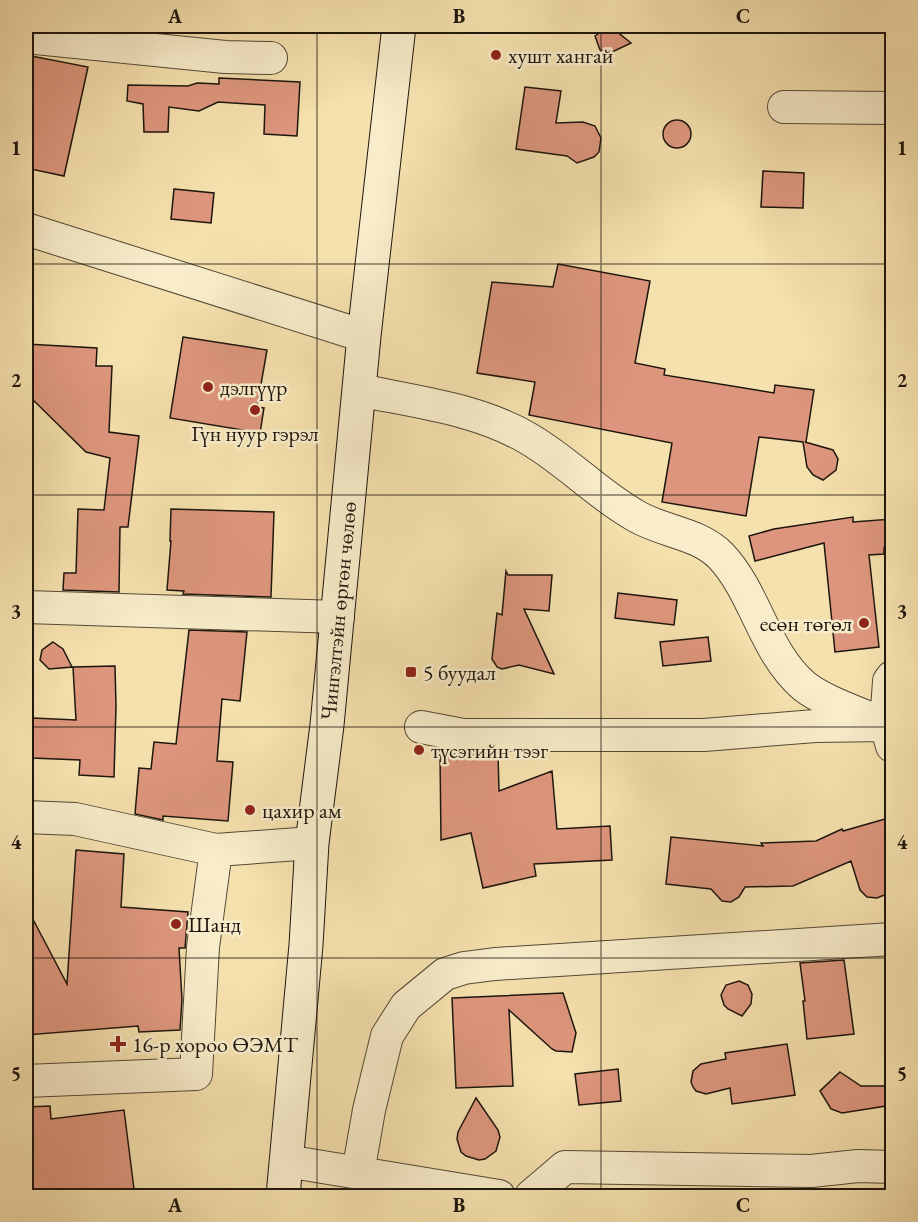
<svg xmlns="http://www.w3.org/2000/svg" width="918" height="1222" viewBox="0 0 918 1222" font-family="'EB Garamond',serif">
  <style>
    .building { fill: #dd967d; stroke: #1d150d; stroke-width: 1.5 }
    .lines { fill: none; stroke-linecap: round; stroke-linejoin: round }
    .minor-casing { stroke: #534835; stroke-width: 34 }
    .secondary-casing { stroke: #1d150d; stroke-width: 35 }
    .minor { stroke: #f8ecca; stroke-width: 32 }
    .secondary { stroke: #f8ecca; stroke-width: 33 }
    .grid { fill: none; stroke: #1d150d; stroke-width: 1.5; stroke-opacity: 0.55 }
    .poi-dot { fill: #8f2418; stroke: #f8ecca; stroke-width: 2 }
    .labels { text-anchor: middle; stroke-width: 5; stroke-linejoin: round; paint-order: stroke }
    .poi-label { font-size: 22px; fill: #1d150d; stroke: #f8ecca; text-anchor: start }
    .street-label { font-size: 22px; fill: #1d150d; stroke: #f8ecca }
    .neatline { fill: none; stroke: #1d150d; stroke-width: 2 }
    .grid-label { font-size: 20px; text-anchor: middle; font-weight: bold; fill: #1d150d }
  </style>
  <rect width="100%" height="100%" fill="#f5e1ae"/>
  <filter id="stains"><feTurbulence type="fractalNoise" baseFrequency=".00333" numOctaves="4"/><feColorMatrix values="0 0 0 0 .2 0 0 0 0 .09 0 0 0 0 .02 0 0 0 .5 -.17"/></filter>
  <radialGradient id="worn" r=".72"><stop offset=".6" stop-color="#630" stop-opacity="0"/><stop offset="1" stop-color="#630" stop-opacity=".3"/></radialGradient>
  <path class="building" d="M608,27L616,31L631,43L610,53L600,50L595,36Z
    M26,55L88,67L64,176L26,168Z
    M219,78L300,82L297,136L264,134L265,105L218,102L199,111L169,107L168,132H144L143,104L127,101L128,85L188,86L197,83L219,84Z
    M525,87L561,91L556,123L583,122L595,126L601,138L599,152L594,157L577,163L567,156L516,149Z
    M663 134a14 14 0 1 1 28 0a14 14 0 1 1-28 0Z
    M763,171L804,173L803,208L761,207Z
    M174,189L214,193L211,223L171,219Z
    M558,264L650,281L635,363L665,369L664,375L774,393L775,385L814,390L806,442H805L833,450L838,459L836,470L823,480L813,475L807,467L803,442L759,437L746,516L662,502L672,443L529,415L535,382L477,373L492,282L553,287Z
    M183,337L267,350L257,407L264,408L260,433L170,418Z
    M26,344L97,348L96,366H112L109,432L139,436L128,527H120L119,592L63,590L64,573H76L78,509L104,510L110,458L86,452L26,393Z
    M171,509L274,512L271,597L183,594L184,591L167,590L171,541H170Z
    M853,517V522L892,519V547L884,548V554L869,555L879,647L835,652L824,543L755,561L749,536L774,529Z
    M506,571L508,575H552L549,611L524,609L554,674L519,665L502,669L497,667L492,659L497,613L502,615Z
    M618,593L677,600L674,625L615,618Z
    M189,630L247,632L240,701L222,699L217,761L233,762L228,821L163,816V820L135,814L139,768L151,769L154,742L176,744Z
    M708,637L711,661L663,666L660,642Z
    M53,642L63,649L72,667L49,669L40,660L42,650Z
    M115,666L116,706L114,777L79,775L80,760L32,758L33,718L76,720L73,667Z
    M440,754H498L499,791L552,771L557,829L610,826L612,860L534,864L536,876L483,888L471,833L441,840Z
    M892,817V892L877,898L867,897L860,890L851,861L793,886L745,887L739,897L731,902L722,901L711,889L666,884L671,837L763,846L761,843L816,841L842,829L843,831Z
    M76,850L124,854L121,907L188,912L185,948H179L182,1000L180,1030L139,1032L138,1026L26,1035V906L67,984Z
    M844,960L854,1034L807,1039L803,1001H805L800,963Z
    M739,981L748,985L752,994L751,1004L742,1016L728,1009L724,1005L721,995L726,985Z
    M563,993L576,1033L572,1052L556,1051L552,1049L509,1010L513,1086L456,1088L452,998Z
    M787,1044L795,1095L732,1104L730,1088L706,1094L696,1091L693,1087L691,1082L693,1071L701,1064L726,1059L725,1053Z
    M618,1069L621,1101L579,1105L575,1074Z
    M840,1072L861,1086H892V1105L842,1113L831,1109L820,1091Z
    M476,1098L498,1130L500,1137L496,1151L485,1159L479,1160L466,1156L461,1152L457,1139L458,1132Z
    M50,1106L51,1119L124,1110L135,1197H26V1107Z"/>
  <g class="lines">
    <g class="minor-casing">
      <path id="minor" d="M26,37L225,57L271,58
        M784,107L892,108
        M26,229L364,336
        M359,390C416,402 479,409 529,439C567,461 597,494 636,516C663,532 699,533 721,556C756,593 764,652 804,686C824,702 862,714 886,725L892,746
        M26,607L338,617
        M421,727L463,735H704L815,726L886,725L889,681L892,677
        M26,817L75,819L216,850
        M26,1081L196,1074L203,947L216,850L312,843
        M286,1161L499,1196
        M358,1173L369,1110L387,1036L406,1006L445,974L464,968L495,964L892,939
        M531,1196L565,1167L811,1171L858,1166L892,1167"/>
    </g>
    <g class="secondary-casing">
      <g id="secondary">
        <path id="s1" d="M283,1196L306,945L312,843L327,725L364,336L399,26"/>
      </g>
    </g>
    <use href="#minor" class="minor"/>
    <use href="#secondary" class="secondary"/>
  </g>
  <path class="grid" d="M317,26V1196M601,26V1196M26,264H892M26,495H892M26,727H892M26,958H892"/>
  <g class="poi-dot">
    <circle cx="496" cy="55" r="6"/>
    <circle cx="208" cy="387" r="6"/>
    <circle cx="255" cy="410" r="6"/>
    <circle cx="864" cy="623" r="6"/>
    <rect x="405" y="666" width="12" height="12" rx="3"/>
    <circle cx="419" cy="750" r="6"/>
    <circle cx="250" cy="810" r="6"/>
    <circle cx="176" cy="924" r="6"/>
    <path d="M115 1035h6v6h6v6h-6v6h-6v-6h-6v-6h6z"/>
  </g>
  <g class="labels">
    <g class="poi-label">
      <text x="508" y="63">хушт хангай</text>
      <text x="220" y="395">дэлгүүр</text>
      <text x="255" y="441" text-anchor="middle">Гүн нуур гэрэл</text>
      <text x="852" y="631" text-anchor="end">есөн төгөл</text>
      <text x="423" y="680">5 буудал</text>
      <text x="431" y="758">түсэгийн тээг</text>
      <text x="262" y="818">цахир ам</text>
      <text x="188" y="932">Шанд</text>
      <text x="132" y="1052">16-р хороо ӨЭМТ</text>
    </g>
    <g class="street-label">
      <text dy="8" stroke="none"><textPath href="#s1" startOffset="588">Чингэлтэйн өргөн чөлөө</textPath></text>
    </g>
  </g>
  <rect width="918" height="1222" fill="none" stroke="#f5e1ae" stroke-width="66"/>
  <rect x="33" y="33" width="852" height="1156" class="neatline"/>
  <g class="grid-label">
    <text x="175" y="23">A</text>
    <text x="459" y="23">B</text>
    <text x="743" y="23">C</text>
    <text x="16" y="155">1</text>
    <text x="902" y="155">1</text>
    <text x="16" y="387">2</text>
    <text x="902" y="387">2</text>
    <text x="16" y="618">3</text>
    <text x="902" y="618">3</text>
    <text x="16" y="849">4</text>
    <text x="902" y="849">4</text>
    <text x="16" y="1080">5</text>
    <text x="902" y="1080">5</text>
    <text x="175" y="1212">A</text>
    <text x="459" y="1212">B</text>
    <text x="743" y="1212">C</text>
  </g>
  <rect width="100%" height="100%" filter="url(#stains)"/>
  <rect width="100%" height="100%" fill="url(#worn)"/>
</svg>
